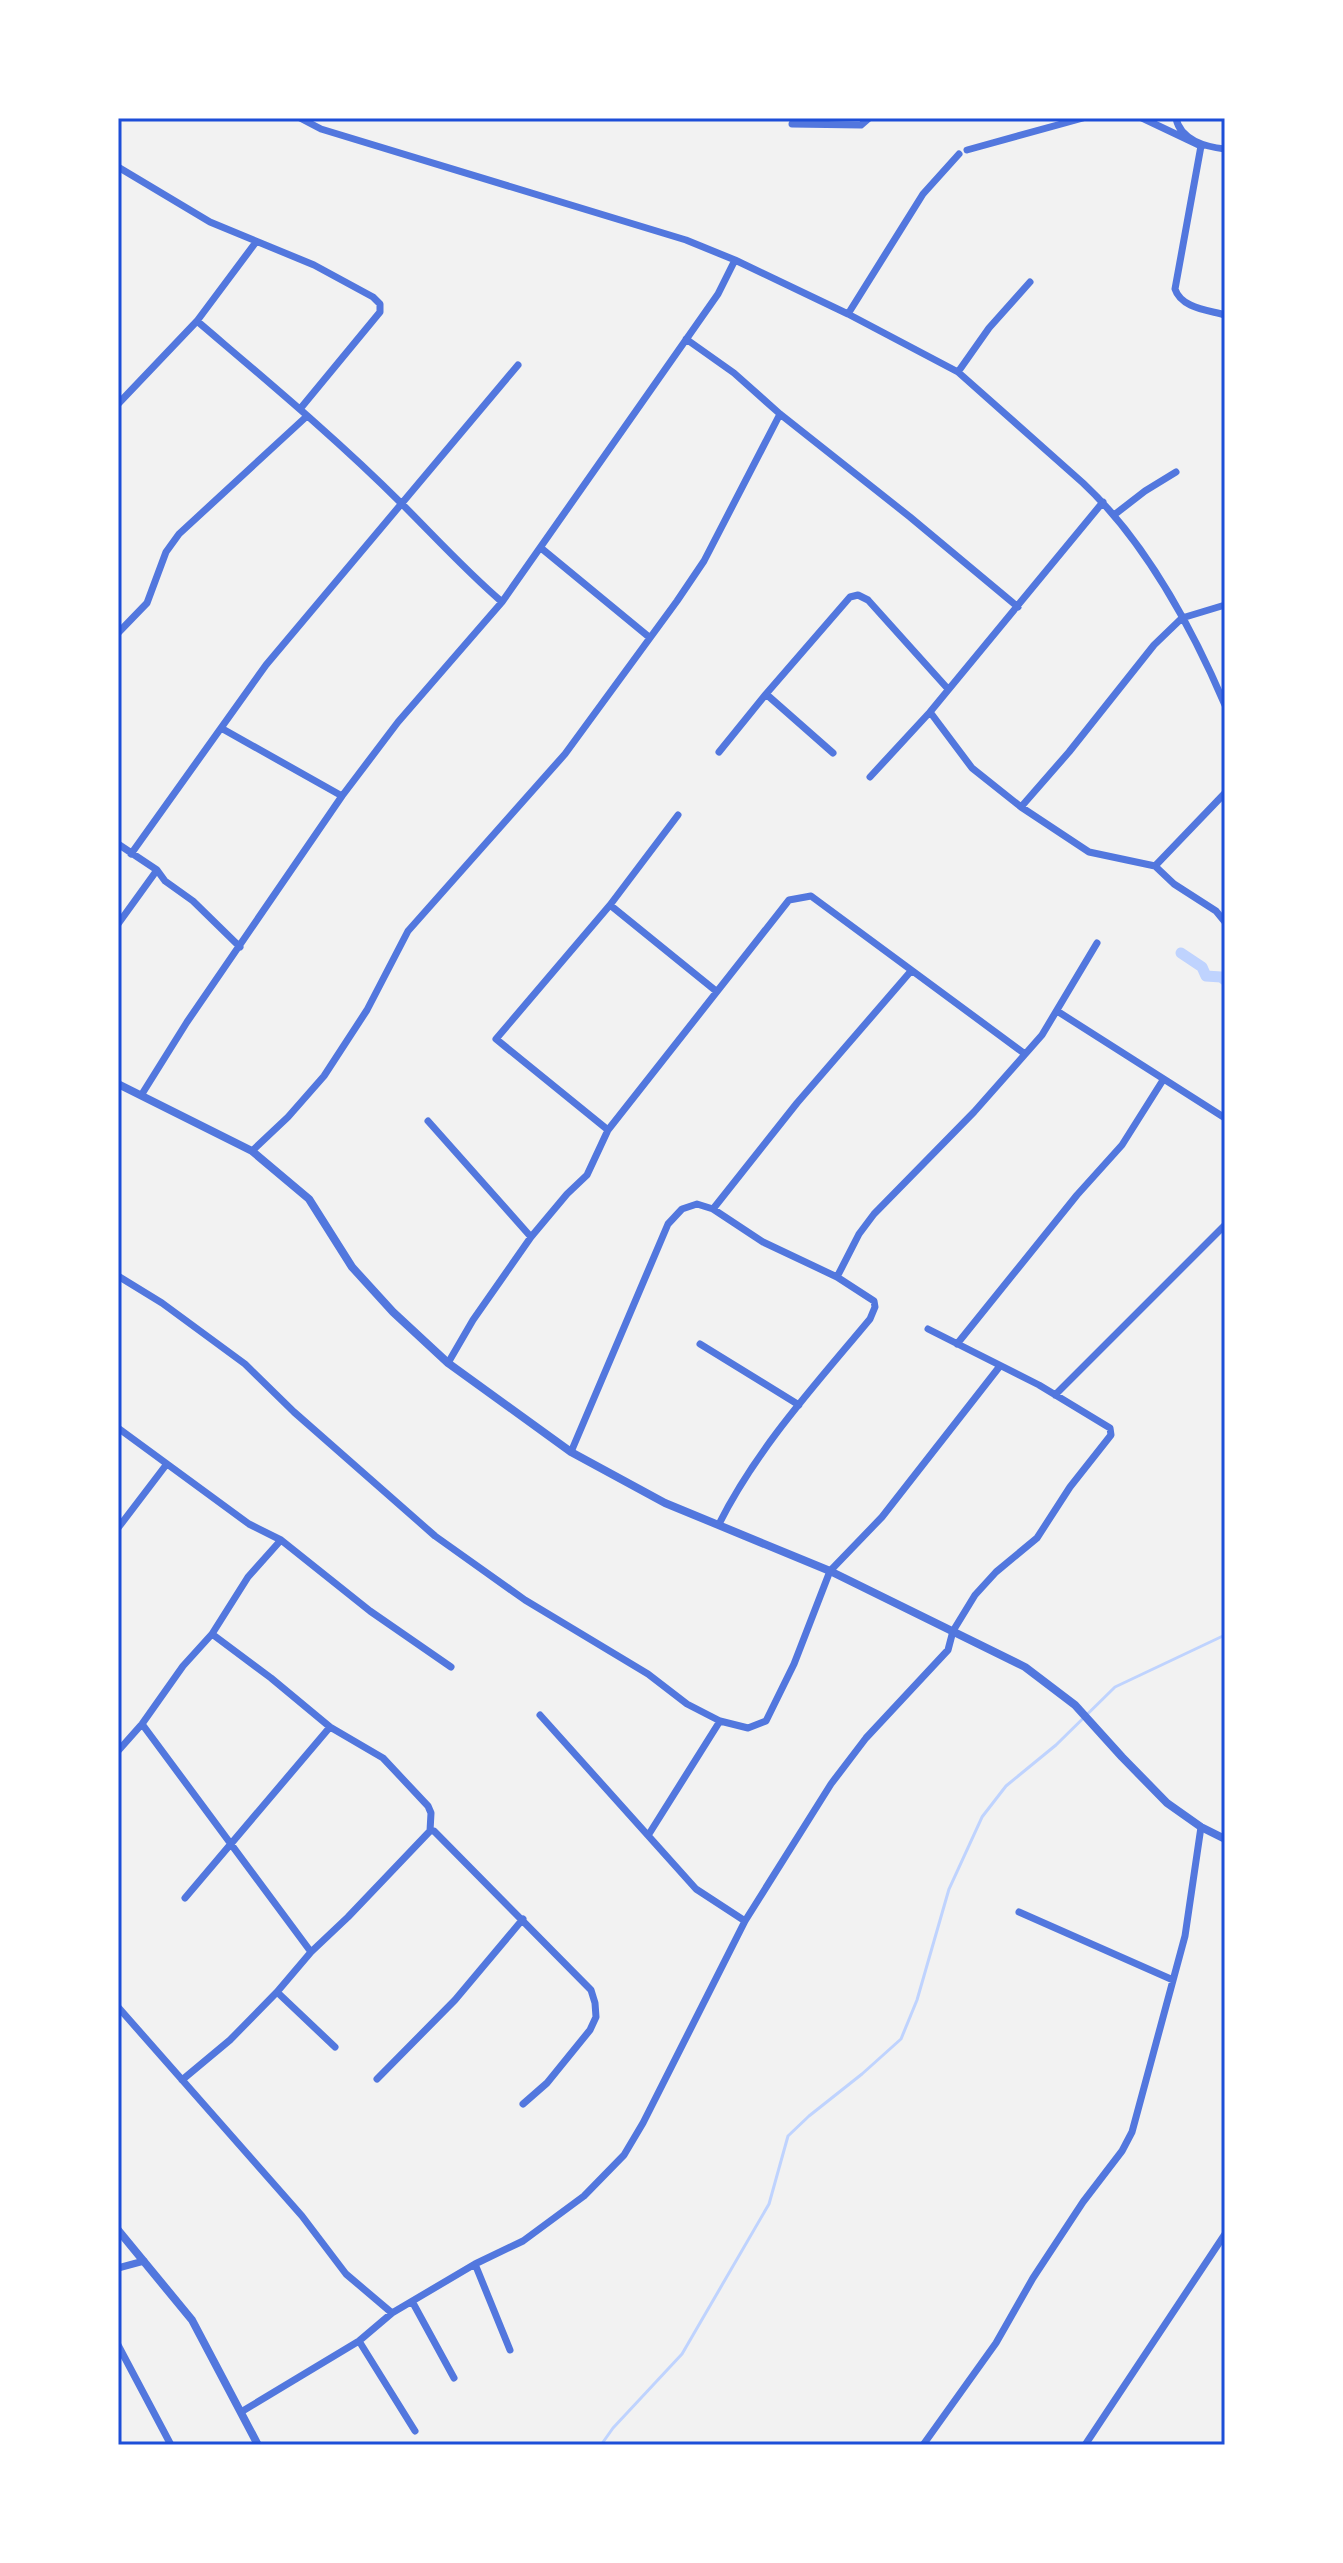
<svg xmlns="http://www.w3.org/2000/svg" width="1343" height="2563" viewBox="0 0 1343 2563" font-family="Signika,sans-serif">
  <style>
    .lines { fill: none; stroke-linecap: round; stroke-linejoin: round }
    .stream { stroke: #bfd3fe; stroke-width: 3 }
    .canal { stroke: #bfd3fe; stroke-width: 11 }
    .minor { stroke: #5277de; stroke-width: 7 }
    .tertiary { stroke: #5277de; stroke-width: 8 }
    .neatline { fill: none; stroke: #1d4ed8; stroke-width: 3 }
  </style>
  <rect width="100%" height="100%" fill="#f2f2f2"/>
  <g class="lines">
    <path class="stream" d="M601,2445L613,2428L682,2354L769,2204L788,2136L809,2116L862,2074L901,2039L917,2000L949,1889L982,1817L1006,1786L1056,1745L1115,1687L1225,1635"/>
    <path class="canal" d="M1181,953L1202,967L1206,976L1221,977L1225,980"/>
    <path class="minor" d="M300,118L321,129L686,240L735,260L848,314L958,372L1083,483C1144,540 1192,628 1225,705
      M1142,118L1201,146L1175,289C1181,308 1208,310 1225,315
      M1176,118C1180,140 1206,147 1225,149
      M792,124L861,125L869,118
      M967,150L1083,118
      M118,167L210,222L314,265L373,297L380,304V312L300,409
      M848,314L923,194L959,154
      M197,321C266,380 337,439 402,504C435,537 466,571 502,602
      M686,339L734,373L780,414L910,517L1018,607
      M958,372L989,328L1030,282
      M118,404L197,321L256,242
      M1114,515L1145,491L1176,472
      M541,548L649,637
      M118,633L147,603L166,552L179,534L307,416
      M766,694L833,753
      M930,712L972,768L1021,807L1069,752L1154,645L1182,618L1225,605
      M221,728L342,796
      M719,752L766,694L850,597L858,595L868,600L948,689
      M870,777L930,712L1103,502
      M1021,807L1089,852L1155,866L1174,884L1216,911L1225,922
      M118,844L157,870L165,881L193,901L240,947
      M131,854L266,665L518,365
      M1155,866L1225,793
      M610,905L716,991
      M118,924L157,870
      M1057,1011L1225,1118
      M142,1094L187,1022L342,796L398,722L502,602L718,294L735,260
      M428,1121L531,1237
      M608,1130L496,1039L610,905L678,815
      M252,1151L288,1117L324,1076L367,1010L408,931L565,754L677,601L704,561L780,414
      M713,1209L797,1103L911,971
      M118,1276L162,1303L245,1364L294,1412L435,1536L525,1600L648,1674L687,1704L720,1721L748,1728L766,1721L794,1664L830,1571L882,1517L1000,1366
      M837,1277L859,1234L874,1214L974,1112L1042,1035L1097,943
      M700,1344L799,1405
      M957,1344L1077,1195L1122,1145L1163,1080
      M448,1363L473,1320L531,1237L567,1194L587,1175L608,1130L789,900L811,896L1025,1054
      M1055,1395L1225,1225
      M118,1428L249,1524L281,1540L370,1611L451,1667
      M571,1452L668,1224L682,1209L697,1204L713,1209L763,1242L837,1277L874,1301L875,1307L870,1319C816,1384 757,1448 719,1524
      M118,1528L166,1465
      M212,1634L271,1678L330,1727L383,1758L428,1806L431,1813L430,1831H434L591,1990L595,2003L596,2017L590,2030L547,2083L523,2104
      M540,1715L696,1889L745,1921
      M142,1724L311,1952
      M118,1751L142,1724L183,1666L212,1634L248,1577L281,1540
      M649,1834L720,1721
      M185,1898L330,1727
      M1019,1912L1173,1980
      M277,1992L335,2047
      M118,2007L302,2216L346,2274L392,2313
      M377,2079L455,2000L523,1919
      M182,2080L230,2040L277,1992L311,1952L348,1917L430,1831
      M475,2264L510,2350
      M118,2268L144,2261
      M413,2303L454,2378
      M359,2341L415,2431
      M118,2345L171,2445
      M241,2412L359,2341L392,2313L475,2264L523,2241L584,2196L624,2155L643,2123L745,1921L831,1784L866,1738L948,1650L953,1631L975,1595L996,1572L1037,1538L1070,1487L1111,1435L1110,1428L1039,1385L928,1329
      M923,2445L996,2343L1033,2278L1083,2202L1122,2151L1132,2132L1185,1936L1201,1827
      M1085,2445L1225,2234"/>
    <path class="tertiary" d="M118,1084L252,1151L309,1199L352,1267L393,1312L448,1363L571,1452L665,1503L830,1571L1025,1667L1075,1705L1122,1757L1167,1803L1201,1827L1225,1839
      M118,2230L192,2320L258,2445"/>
  </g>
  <rect width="1343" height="2563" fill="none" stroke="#ffffff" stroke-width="240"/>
  <rect x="120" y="120" width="1103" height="2323" class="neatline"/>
</svg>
